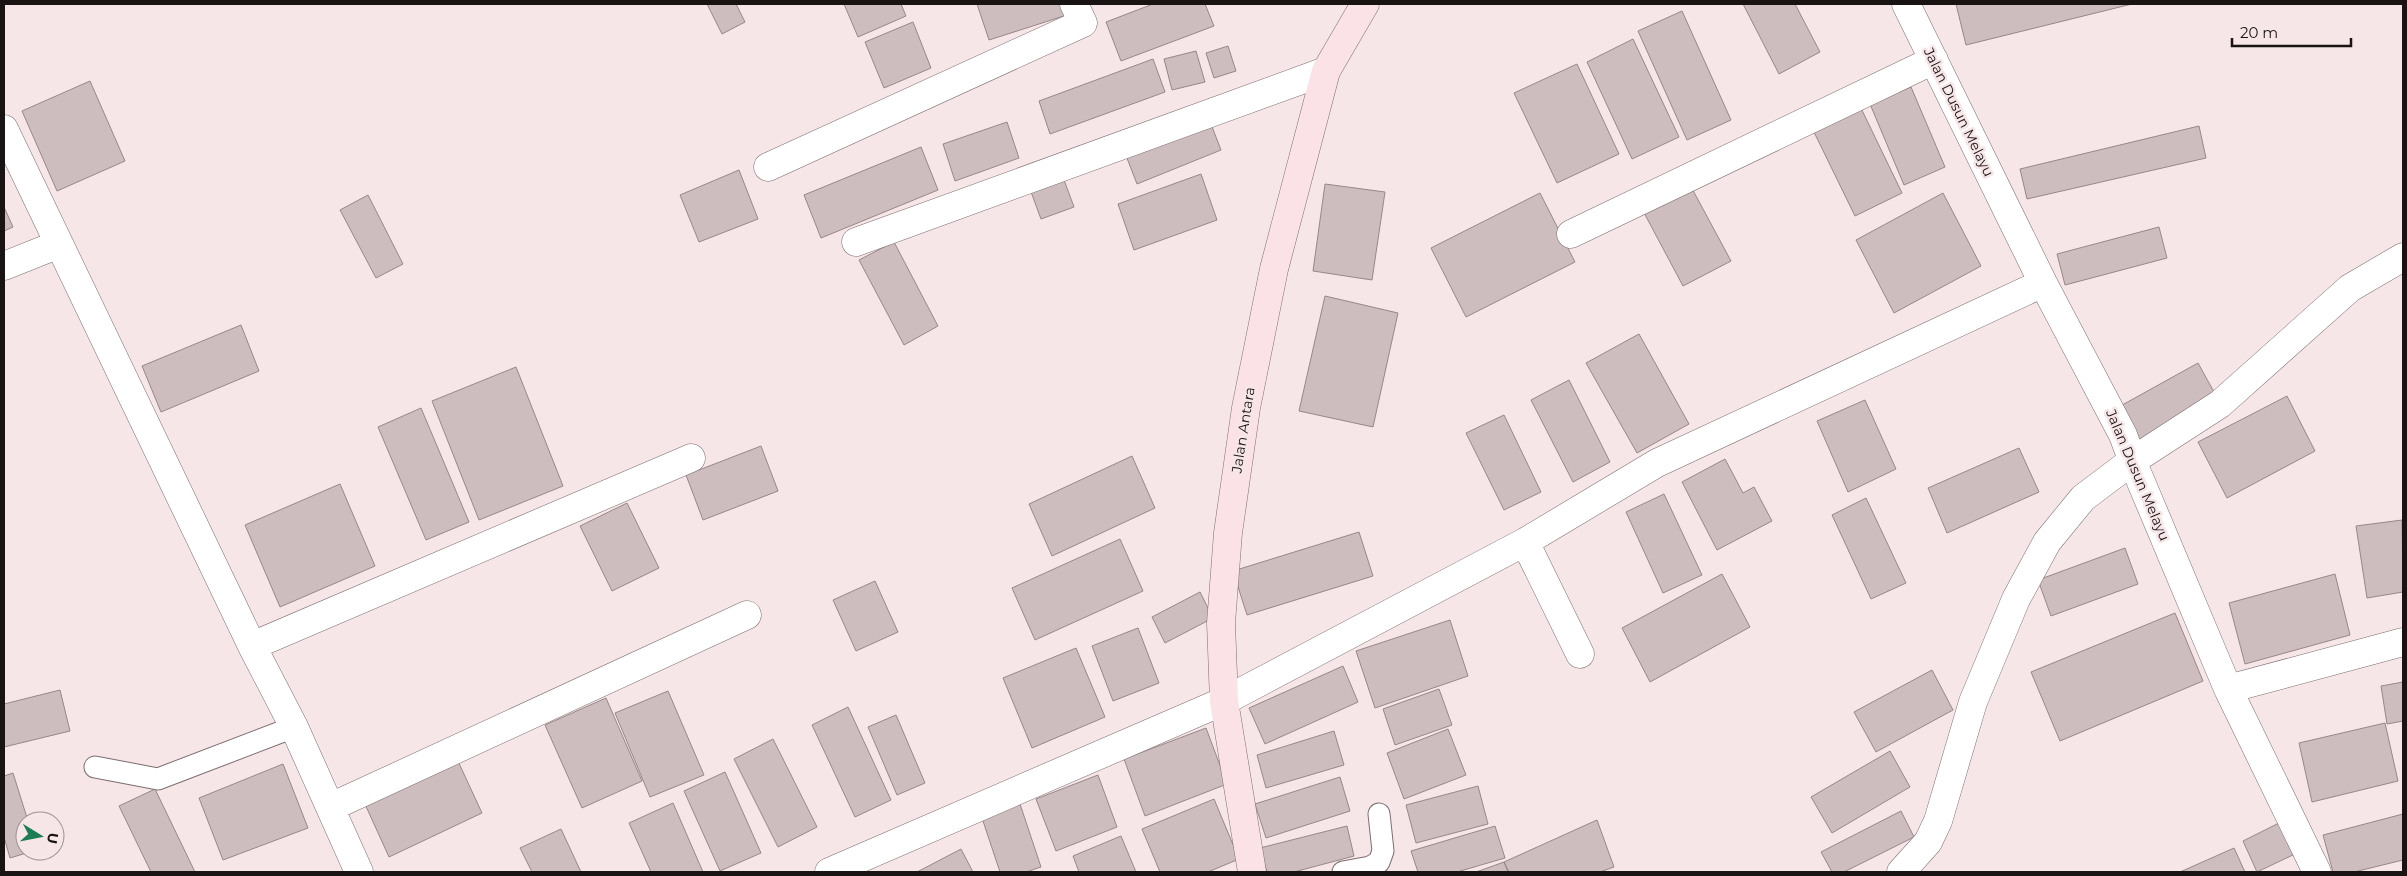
<svg xmlns="http://www.w3.org/2000/svg" width="2407" height="876" viewBox="0 0 2407 876" font-family="Montserrat,sans-serif">
  <style>
    .building { fill: #cdbdbe; stroke: #978789 }
    .lines { fill: none; stroke-linecap: round; stroke-linejoin: round }
    .lane-casing { stroke: #7c6d6f; stroke-width: 23 }
    .street-casing { stroke: #7c6d6f; stroke-width: 29 }
    .secondary-casing { stroke: #7c6d6f; stroke-width: 29 }
    .lane { stroke: #fff; stroke-width: 21 }
    .street { stroke: #fff; stroke-width: 28 }
    .secondary { stroke: #fbe2e6; stroke-width: 28 }
    .labels { text-anchor: middle; stroke-width: 5; stroke-linejoin: round; paint-order: stroke }
    .street-label { font-size: 14px; fill: #191314; stroke: #f7e6e7 }
  </style>
  <rect width="100%" height="100%" fill="#f7e6e7"/>
  <path class="building" d="M707,4H736L745,22L722,34Z
    M844,4H901L906,16L858,37Z
    M977,4H1063L1067,15L989,40Z
    M1153,4H1205L1214,26L1121,61L1106,22Z
    M1743,4H1795L1820,52L1779,74Z
    M1956,4H2132L1966,45Z
    M1682,11L1731,120L1687,140L1638,31Z
    M913,22L931,68L884,88L865,42Z
    M1633,39L1679,137L1632,159L1587,62Z
    M1228,46L1236,71L1214,78L1206,53Z
    M1196,51L1205,82L1172,90L1164,59Z
    M1153,59L1165,92L1050,134L1039,101Z
    M1577,64L1619,154L1557,183L1514,93Z
    M90,81L125,161L57,191L22,111Z
    M1911,87L1945,167L1904,185L1870,104Z
    M1858,102L1902,193L1855,216L1811,126Z
    M1209,119L1221,150L1137,184L1125,153Z
    M1007,122L1019,158L955,181L943,144Z
    M2199,126L2206,158L2027,199L2020,169Z
    M921,147L938,190L821,238L804,195Z
    M1060,169L1074,207L1041,219L1027,181Z
    M739,170L758,219L699,242L680,195Z
    M1201,174L1217,220L1134,250L1118,204Z
    M1689,183L1731,261L1683,286L1642,209Z
    M1325,184L1385,192L1372,280L1313,271Z
    M1540,193L1575,262L1466,317L1431,248Z
    M1943,193L1981,266L1894,313L1856,240Z
    M368,195L403,264L376,278L340,210Z
    M4,207L13,227L4,231Z
    M2159,227L2167,258L2065,285L2057,254Z
    M894,242L938,326L904,345L859,260Z
    M1325,296L1398,313L1373,427L1299,411Z
    M241,325L259,371L161,412L142,366Z
    M1639,334L1689,424L1637,453L1586,363Z
    M2198,363L2219,401L2136,447L2115,409Z
    M516,367L563,486L479,520L432,401Z
    M1569,380L1610,462L1573,482L1531,400Z
    M2287,396L2315,451L2227,498L2198,442Z
    M1865,400L1896,469L1848,492L1817,421Z
    M421,408L469,522L426,540L378,427Z
    M1504,415L1541,492L1504,510L1466,433Z
    M761,446L778,491L703,520L686,475Z
    M2019,448L2039,492L1947,533L1928,488Z
    M1132,456L1155,508L1052,556L1029,504Z
    M1725,459L1743,493L1754,487L1772,521L1717,550L1682,482Z
    M340,484L375,566L280,607L245,525Z
    M1664,494L1702,575L1663,593L1626,512Z
    M1866,498L1906,583L1871,599L1832,515Z
    M627,503L659,568L612,591L580,526Z
    M2402,520L2403,592L2367,598L2356,526Z
    M1359,532L1373,576L1247,615L1233,571Z
    M1120,539L1143,591L1035,640L1012,588Z
    M2125,548L2138,584L2051,616L2038,580Z
    M1722,574L1750,627L1650,682L1622,628Z
    M2335,574L2350,635L2245,664L2229,603Z
    M875,581L898,632L856,651L833,600Z
    M1200,592L1213,618L1165,643L1152,617Z
    M2175,613L2203,681L2060,741L2031,672Z
    M1450,620L1468,676L1375,708L1356,651Z
    M1138,628L1159,683L1113,701L1092,646Z
    M1076,648L1105,717L1032,748L1003,678Z
    M1343,666L1358,702L1265,744L1249,708Z
    M1932,670L1953,710L1876,752L1854,712Z
    M2403,682V721L2387,724L2381,686Z
    M1439,689L1452,725L1395,745L1383,709Z
    M60,690L70,731L4,747V704Z
    M668,691L704,775L650,797L615,713Z
    M606,698L642,781L582,808L545,725Z
    M848,707L891,800L855,817L812,725Z
    M896,715L925,783L897,795L868,727Z
    M2385,723L2398,781L2312,802L2299,743Z
    M1206,728L1227,784L1145,816L1124,759Z
    M1448,729L1466,775L1404,799L1387,753Z
    M1334,731L1344,765L1266,788L1257,755Z
    M773,739L817,827L778,847L734,759Z
    M1890,751L1910,787L1832,833L1811,797Z
    M457,759L482,813L389,857L364,802Z
    M283,764L308,828L223,860L199,798Z
    M725,772L761,853L720,871L684,791Z
    M13,773L28,821H25V851H33L10,858L4,837V776Z
    M1098,775L1117,827L1056,851L1036,799Z
    M1340,777L1350,811L1266,838L1255,804Z
    M1478,786L1488,824L1416,843L1406,805Z
    M155,789L195,872H151L119,806Z
    M1018,798L1041,867L1026,872H1000L980,812Z
    M1214,799L1239,859L1208,872H1160L1142,829Z
    M673,803L703,872H651L629,823Z
    M1901,811L1914,837L1844,872H1832L1821,852Z
    M2403,814V860L2354,872H2333L2323,835Z
    M1597,820L1614,867L1600,872H1509L1504,862Z
    M2279,823L2295,854L2257,872L2243,841Z
    M1347,826L1354,856L1294,872H1267L1260,848Z
    M1495,826L1505,858L1457,872H1418L1411,851Z
    M561,829L581,872H532L520,848Z
    M1121,836L1136,872H1079L1073,856Z
    M2234,848L2245,872H2180Z
    M961,849L973,872H917Z
    M1504,862L1508,872H1476Z"/>
  <g class="lines">
    <g class="lane-casing">
      <path id="lane" d="M95,767L158,779L294,727
        M1343,872L1370,867L1379,862L1383,851L1379,814"/>
    </g>
    <g class="street-casing">
      <path id="street" d="M1906,4L2043,283L2123,435L2136,470L2228,689L2317,872
        M4,129L252,646L294,727L359,872
        M768,167L1083,23L1074,4
        M1571,234L1934,60
        M856,242L1326,71
        M4,266L59,244
        M1525,542L1580,654
        M252,646L691,458
        M2228,689L2403,642
        M331,807L747,615
        M829,872L1224,701L1525,542L1657,463L2043,283
        M1901,872L1928,842L1938,821L1973,702L2016,599L2047,542L2083,498L2132,461L2220,404L2350,288L2403,257"/>
    </g>
    <g class="secondary-casing">
      <path id="secondary" d="M1252,872L1224,701L1221,623L1228,533L1246,408L1274,269L1326,71L1365,4"/>
    </g>
    <use href="#lane" class="lane"/>
    <use href="#street" class="street"/>
    <use href="#secondary" class="secondary"/>
  </g>
  <g class="labels">
    <g class="street-label">
      <text transform="translate(1959 112) rotate(64)" y="5">Jalan Dusun Melayu</text>
      <text transform="translate(1243 430) rotate(-81)" y="5">Jalan Antara</text>
      <text transform="translate(2138 475) rotate(67)" y="5">Jalan Dusun Melayu</text>
    </g>
  </g>
  <rect width="2407" height="876" fill="none" stroke="#191314" stroke-width="10"/>
  <g transform="translate(40 836) rotate(100)"><circle r="24" fill="#f7e6e7" stroke="#9e9293"/>
  <path d="M0-4L9 19L0 12L-9 19Z" fill="#1c7d55"/>
  <text y="-8" font-size="14" font-weight="bold" text-anchor="middle" fill="#191314">U</text>
  </g>
  <path d="M2232 38v8h119v-8" fill="none" stroke="#191314" stroke-width="2.5"/>
  <text x="2240" y="38" font-size="15" fill="#191314" stroke="#f7e6e7" stroke-width="4" paint-order="stroke">20 m</text>
</svg>
